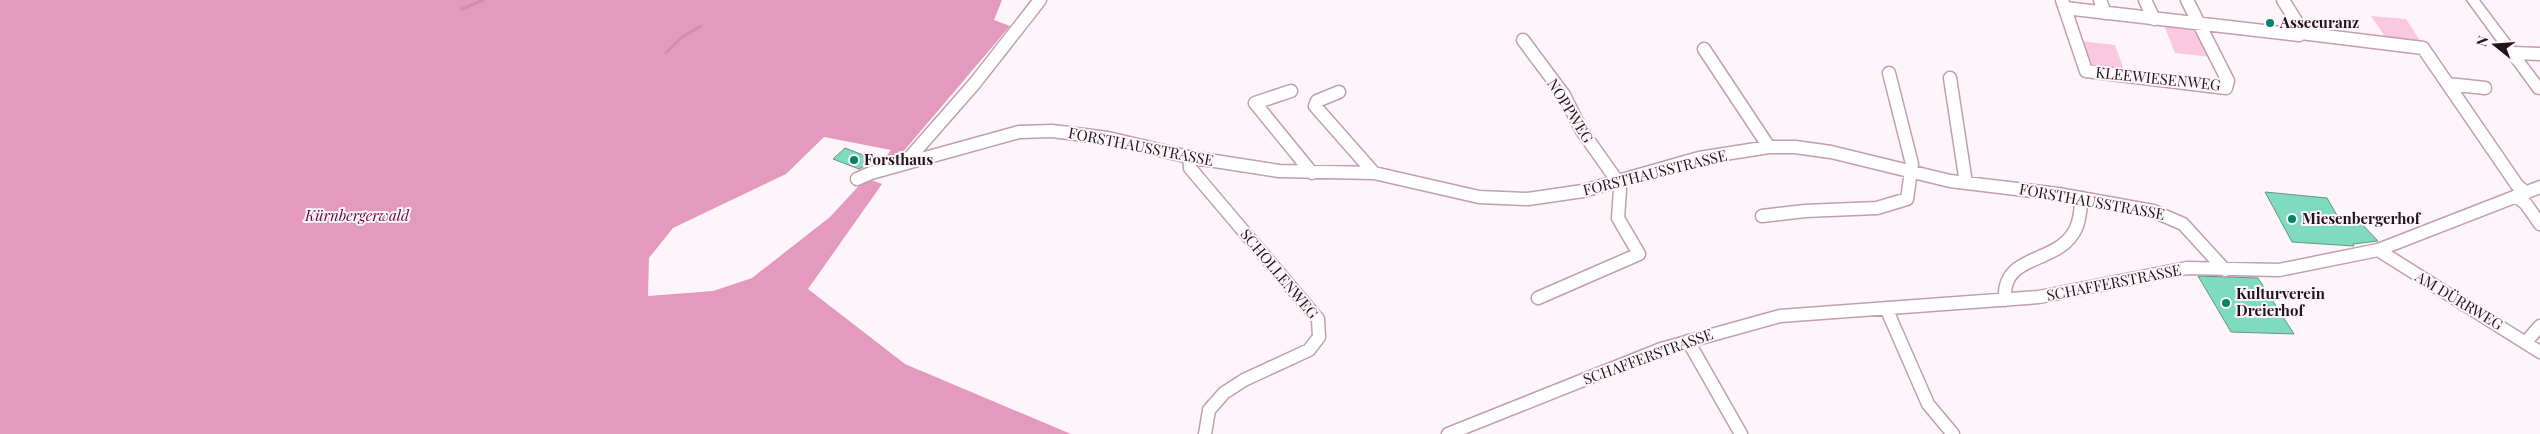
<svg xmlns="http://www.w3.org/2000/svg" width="2540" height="434" viewBox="0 0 2540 434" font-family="'Playfair Display',serif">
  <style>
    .green { fill: #fac9e0 }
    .forest { fill: #e49abf }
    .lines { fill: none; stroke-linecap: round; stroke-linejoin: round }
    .stream { stroke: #d38baf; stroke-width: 3 }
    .building { fill: #7edbbd; stroke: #6a9284 }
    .minor-casing { stroke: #c29eaf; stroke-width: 15 }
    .tertiary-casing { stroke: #c29eaf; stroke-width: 3 }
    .minor { stroke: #fff; stroke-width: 12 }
    .tertiary { fill: #fff; fill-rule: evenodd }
    .poi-dot { fill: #008568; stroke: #fdf5f9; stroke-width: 2 }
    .labels { text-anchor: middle; stroke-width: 4; stroke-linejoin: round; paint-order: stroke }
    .poi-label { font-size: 15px; font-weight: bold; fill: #21141b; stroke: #fdf5f9; text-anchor: start }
    .street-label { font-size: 15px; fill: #21141b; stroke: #fdf5f9 }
    .park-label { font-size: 15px; font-style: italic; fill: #5f0740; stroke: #fdf5f9 }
  </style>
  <rect width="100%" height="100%" fill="#fdf5f9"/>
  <path class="green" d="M2371,16L2406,19L2423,45L2388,41Z
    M2163,23L2197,29L2211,57L2175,53Z
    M2081,41L2115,45L2126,75L2089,66Z"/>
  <path class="forest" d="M0,0H1002L994,20L1010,26L897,159L879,166L891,150L824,137L786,174L673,228L649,258L648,296L713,291L752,278L830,217L866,178L882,184L808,289L905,364L1071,434H0Z"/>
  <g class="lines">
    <path class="stream" d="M462,9L483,0
      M666,53L682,37L701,26"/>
  </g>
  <path class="building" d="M845,148L876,160L859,169L833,159Z
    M2265,192L2327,198L2342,224L2360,222L2378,241L2353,244L2354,246L2292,242Z
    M2198,276L2258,278L2294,334L2231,332Z"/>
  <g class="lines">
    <g class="minor-casing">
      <path id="minor" d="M2062,0L2086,71L2226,88L2228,81L2187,0
        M2100,0L2105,13
        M2145,0L2154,19
        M2065,8L2299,35L2301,29L2283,0
        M2301,33L2423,48L2517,185L2526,193
        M1523,40L1564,95L1582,131L1618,182L1620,190L1618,218L1639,254L1538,298
        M1704,49L1769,147
        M2512,53L2540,54
        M1950,78L1966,183
        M2448,84L2485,88
        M1291,91L1255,103L1312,173
        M1339,92L1317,101L1315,106L1374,173
        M1189,157L1190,168L1318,319L1319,337L1309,350L1244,380L1224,393L1209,410L1205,434
        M905,163L975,83L1040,0
        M857,179L871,173L1019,132L1052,131L1108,138L1189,157L1279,171L1374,173L1479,197L1528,199L1583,191L1699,158L1769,147H1795L1831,152L1950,181L2058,194L2153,211L2183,224L2225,270
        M2516,196L2526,204L2540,224
        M1762,216L1805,211L1877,208L1907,199L1912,164L1889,73
        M2378,250L2540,352
        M2005,300C2001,255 2052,264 2072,235C2080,225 2080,210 2082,198
        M1886,308L1928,404L1953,434
        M1688,341L1741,434
        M2526,342L2540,326
        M1448,434L1661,349L1780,316L2039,297L2187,268L2279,270L2378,250L2540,187"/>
    </g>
    <g class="tertiary-casing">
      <path id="tertiary" d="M2467,0H2479L2540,81V94L2535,93Z"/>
    </g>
    <use href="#minor" class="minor"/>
    <use href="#tertiary" class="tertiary"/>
  </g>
  <g class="poi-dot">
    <circle cx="2270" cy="23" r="5"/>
    <circle cx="854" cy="160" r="5"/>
    <circle cx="2292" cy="219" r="5"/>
    <circle cx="2226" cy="303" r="5"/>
  </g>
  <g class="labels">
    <g class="poi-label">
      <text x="2280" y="28">Assecuranz</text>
      <text x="864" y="165">Forsthaus</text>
      <text x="2302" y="224">Miesenbergerhof</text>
      <text x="2236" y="299">Kulturverein<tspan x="2236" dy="17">Dreierhof</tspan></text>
    </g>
    <g class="street-label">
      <text transform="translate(2158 79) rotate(6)" y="5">KLEEWIESENWEG</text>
      <text transform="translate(1570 111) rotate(58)" y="5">NOPPWEG</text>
      <text transform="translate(1141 147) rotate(11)" y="5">FORSTHAUSSTRASSE</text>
      <text transform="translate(1655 173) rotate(-14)" y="5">FORSTHAUSSTRASSE</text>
      <text transform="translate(2092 202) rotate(10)" y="5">FORSTHAUSSTRASSE</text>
      <text transform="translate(1279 274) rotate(50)" y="5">SCHOLLENWEG</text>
      <text transform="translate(2114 283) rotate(-11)" y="5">SCHAFFERSTRASSE</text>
      <text transform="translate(2459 301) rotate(31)" y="5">AM DÜRRWEG</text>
      <text transform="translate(1648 357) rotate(-20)" y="5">SCHAFFERSTRASSE</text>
    </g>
    <g class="park-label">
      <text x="357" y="221">Kürnbergerwald</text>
    </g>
  </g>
  <g transform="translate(2495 45) rotate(287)" stroke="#fdf5f9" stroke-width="4" paint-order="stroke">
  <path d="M0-4L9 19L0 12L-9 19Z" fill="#21141b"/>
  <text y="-8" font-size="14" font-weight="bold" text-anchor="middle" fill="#21141b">N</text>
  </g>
</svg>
